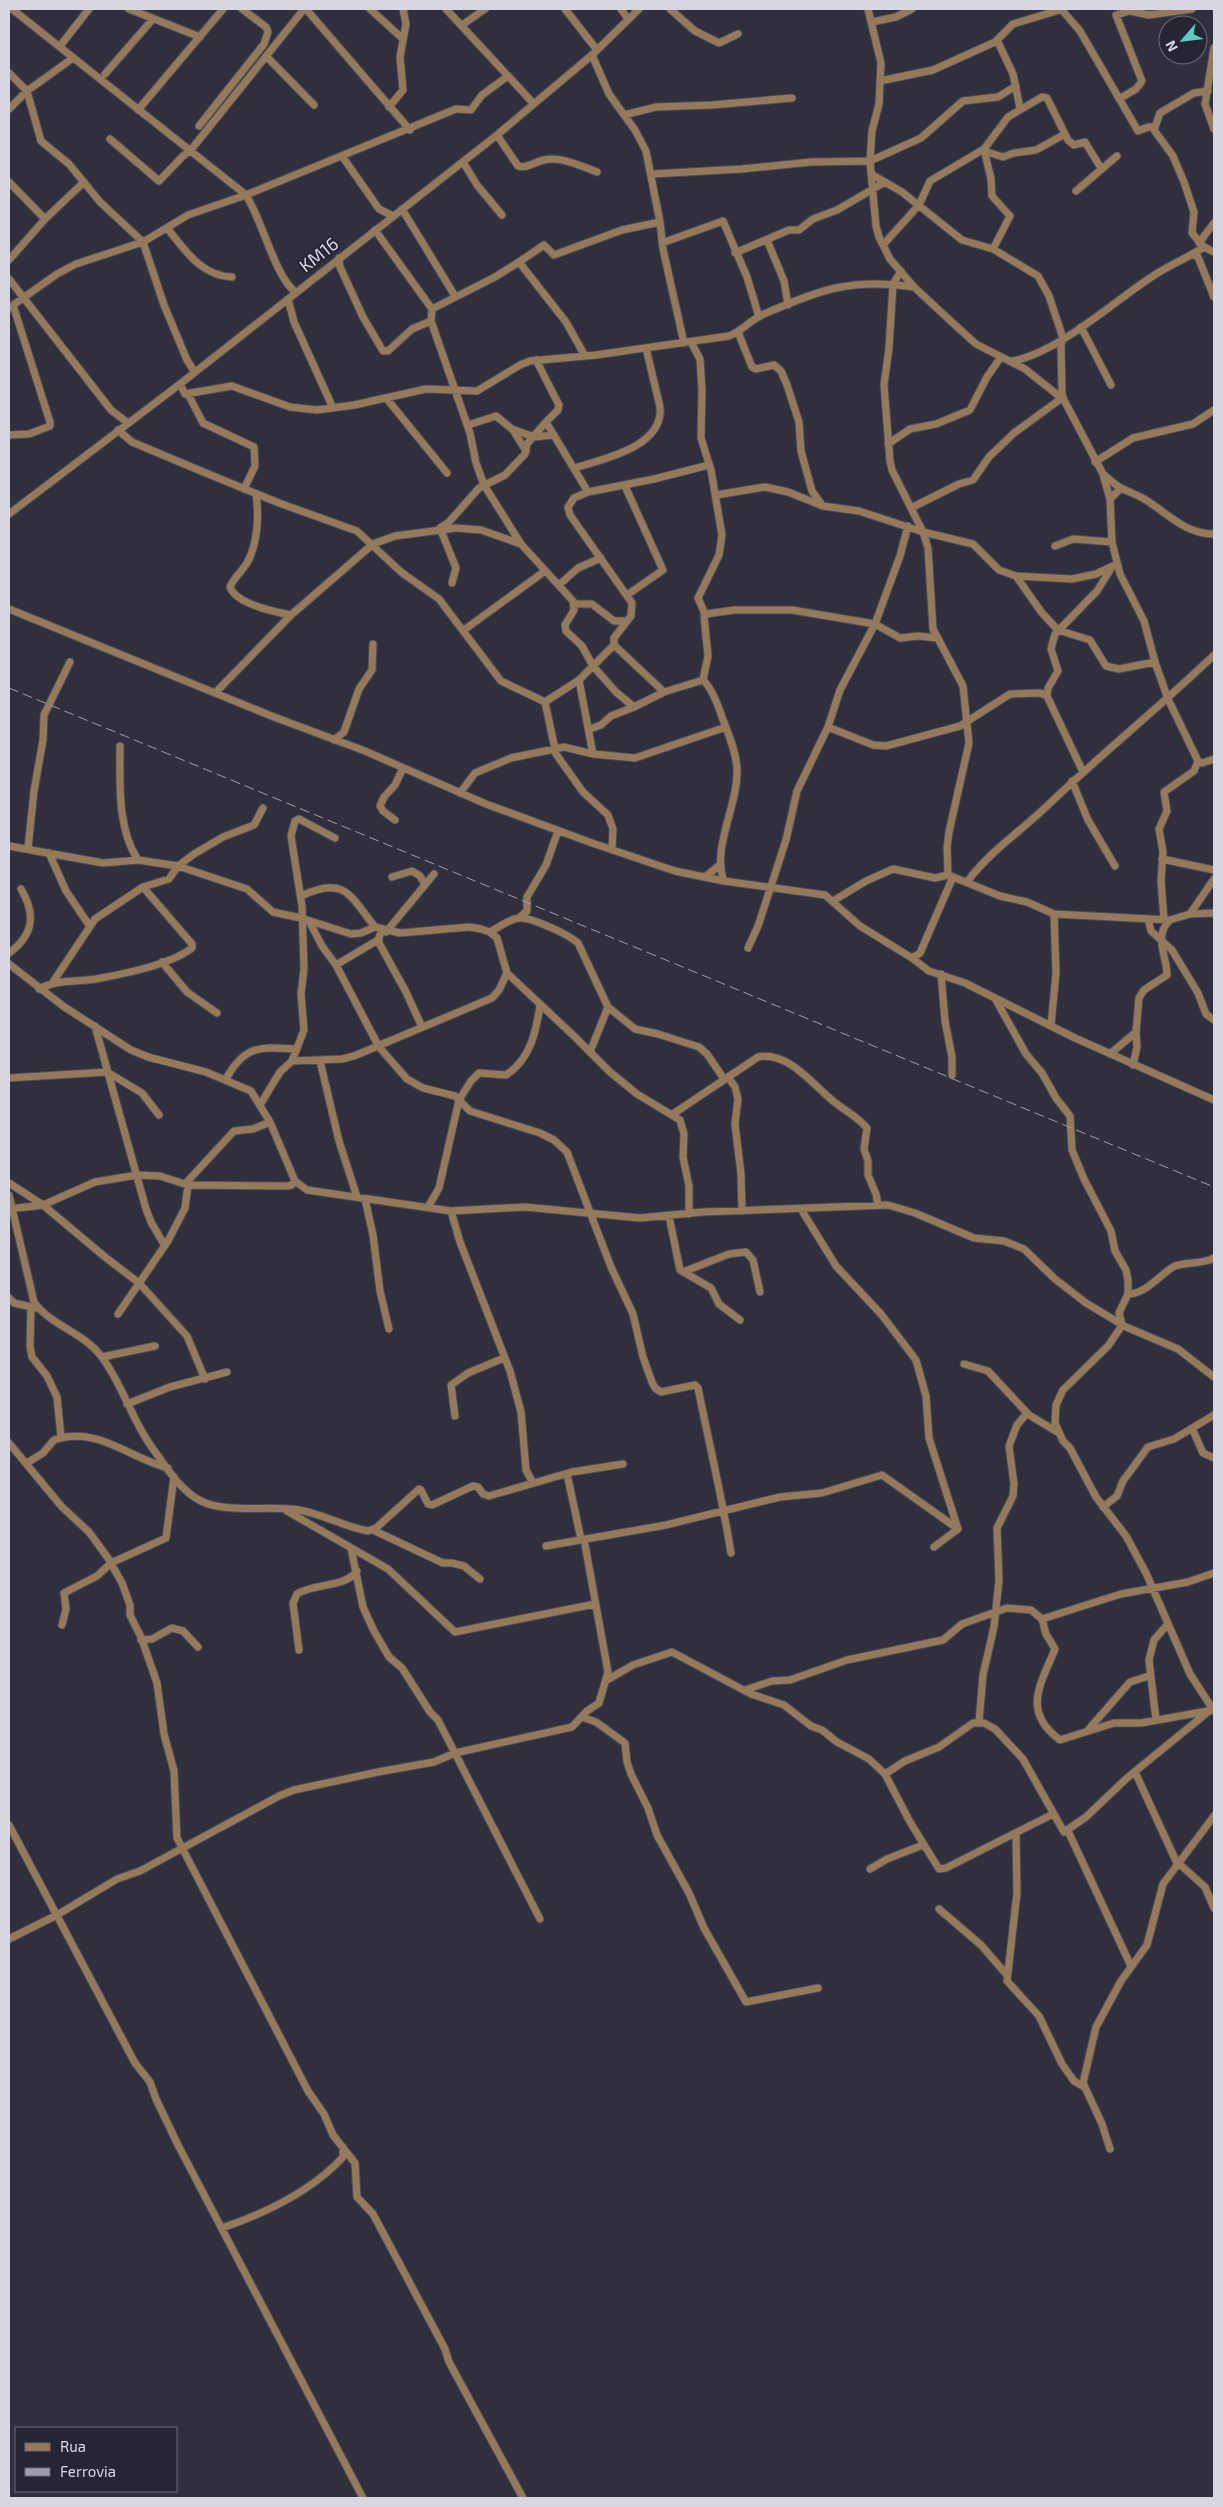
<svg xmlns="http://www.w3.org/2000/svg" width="1223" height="2507" viewBox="0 0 1223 2507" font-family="'Exo 2',sans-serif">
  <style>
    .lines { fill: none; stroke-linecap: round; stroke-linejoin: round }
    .minor-casing { stroke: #4a4a58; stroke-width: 9 }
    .minor { stroke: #95795b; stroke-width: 7 }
    .rail { stroke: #9f9fab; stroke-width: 1; stroke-dasharray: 10 5; stroke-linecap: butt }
    .labels { text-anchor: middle; stroke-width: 4; stroke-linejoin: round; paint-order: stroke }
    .street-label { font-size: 18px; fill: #d7d7e1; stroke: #252534 }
  </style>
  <rect width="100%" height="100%" fill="#2f2f3e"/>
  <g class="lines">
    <g class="minor-casing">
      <path id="minor" d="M12,9L246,195C263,222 274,274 295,292
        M129,9L200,37
        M306,9L410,130
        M370,9L403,39
        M446,9L534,104
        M565,9L597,50
        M621,9L628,19
        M670,9L695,31L719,43L738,34
        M868,9L881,63L879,104L872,131L870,161L876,226L879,237L890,259L914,287L955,325L976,344L1025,369L1064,400L1103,474L1110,499L1112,542L1120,574L1144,621L1155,662L1168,699L1198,761L1194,771L1164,792L1167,811L1159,829L1163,852L1161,881L1164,920
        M1062,10L1080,31L1138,131L1148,127H1154
        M872,22L896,17L912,9
        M462,25L485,9
        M997,40L1013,74L1020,108
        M60,46L89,9
        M1214,48L1205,104L1214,129
        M592,55L609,94L635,130L646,151L660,222L663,249L684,343
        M266,56L314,105
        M9,73L27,91L41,141L69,164L100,202L143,242L164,305L187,360L194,371
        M105,74L152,20
        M880,81L933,70L995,42L1013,24L1063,9
        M1208,91L1194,93L1160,113L1154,130L1173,156L1184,182L1194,212L1192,233L1204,247L1214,252
        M1119,99L1136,89L1142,81L1116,15L1130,11L1149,15L1192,9
        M389,107L403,90L400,57L406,24L403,9
        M9,109L27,91L73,58
        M138,110L223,9
        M624,115L656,107L712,105L792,98
        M199,126L264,44L268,32L266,27L242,9
        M497,135L518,166C527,169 534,162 544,160C560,156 582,166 597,172
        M110,139L159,181L183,156L190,151L304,9
        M984,149L991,179L992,196L1010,216L993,249
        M984,151L1003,157L1014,153L1036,150L1065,134
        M342,156L379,209L393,216
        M463,162L477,185L502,215
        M652,174L742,169L811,162L870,161L921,138L963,101L998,97L1016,86
        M871,174L902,192L962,240L993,249L1038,276L1049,296L1063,338L1061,345L1062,394L1064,400
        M9,182L45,219
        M1076,191L1117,156
        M402,209L455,296
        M167,228C185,250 201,276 232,277
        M375,230L432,309
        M767,240L784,281L788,305
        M662,243L723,221L747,277L759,317
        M1199,243L1214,223
        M883,245L919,205L930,181L984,149L1008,117L1042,97L1047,98L1068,140L1074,145L1085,142L1101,168
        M735,253L789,230H799L813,219L837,210L885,182
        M1193,255L1198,257L1214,297
        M339,258L340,267L363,317L383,351H388L412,329L431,321
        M9,260L45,219L84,182
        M519,262L544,245L554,255L622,230L660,222
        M901,271L893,284L889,348L884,385L890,461L892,470L923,532L928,548L933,629L963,686L969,743L949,832L947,847L948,875
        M9,279L111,410L128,423
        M288,299L294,322L333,408
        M9,308L57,274L76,264L143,242L188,215L246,195L456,109L471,110L482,95L508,76
        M1081,327L1111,385
        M738,332L752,367L756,369L774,365L781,371L787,385L799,422L801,451L812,491L822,505
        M691,342L700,359L702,390L701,438L711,470L722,535L719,555L698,598L705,614
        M585,356L566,322L519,262L495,277L432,309L431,321L470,433L476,463L484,485L521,544L573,601L574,610L565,625L566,631L582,646L593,666L616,692L634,707L664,692
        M536,360L559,405L558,410L546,422L588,492
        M1012,361C1056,354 1112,303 1150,278C1167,266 1186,259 1204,247
        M180,384L185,394L232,386L290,407L317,410L354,405L426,389L477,391L520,365L530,361L596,355L729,336C743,331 751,319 764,314C821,289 852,278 914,287
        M188,394L203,423L254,447L255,466L244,489
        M387,399L447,473
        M468,425L496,416L512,429L534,437L554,435
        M118,430L132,442L201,471L279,503L357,531L401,572L439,599L501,681L545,702L556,754L583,792L608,815L613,829L612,850
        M513,430L526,451
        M9,435L29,434L50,426V422L13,305
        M888,444L910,429L936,424L970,410L987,377L1001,357
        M1095,462L1133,438L1193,424L1214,410
        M575,468C603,459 664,447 660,407L646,348
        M1103,474C1109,479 1115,485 1121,488C1131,493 1141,496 1149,502C1170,516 1187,534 1214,534
        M625,486L663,570L627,595
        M256,494C259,515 258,542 248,561C243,571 234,577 230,587C236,604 275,612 291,615
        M716,495L765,487L788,492L823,506L859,511L923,532L973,544L999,570L1016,576L1072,579L1096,574L1117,564
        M1110,499L1121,488
        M911,508L959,484L973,480L989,457L1014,433L1062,398
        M9,514L180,384L497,135L592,55L639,9
        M1055,546L1073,539L1112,542
        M1016,576L1042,613L1058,630L1090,640L1106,666L1119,669L1155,662
        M452,583L456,568L440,528L449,522L479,488L505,475L525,454L527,444L546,422
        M559,585L578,568L601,558
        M575,604H592L614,621H627
        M9,609L274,717L365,751L486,804L592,843L675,871L724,881L825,895L860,926L912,958L929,971L965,983L1075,1038L1214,1100
        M464,630L545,571
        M703,680L664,692L614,645V638L631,616L632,603L570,515L568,507L574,498L588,492L654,479L709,465
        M703,680L708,656L704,616L706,614L734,610H792L875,624L900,638L918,636L937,638
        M703,680C712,688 718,705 722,717C728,733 736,751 737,768C739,804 711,848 724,881
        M216,692L291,615L373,544L395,536L456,528L481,530L521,544
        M545,702L579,680
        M828,727L873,745L886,746L960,726L1010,694L1040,693L1047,696
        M590,729L601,725L611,716L634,707
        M334,740L344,732L359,689L372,670L373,644
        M120,746C120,784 117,828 138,860
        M593,754L579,680L614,645
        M1198,761L1202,763L1214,759
        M1083,772L1047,696L1048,688L1058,671L1051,649L1055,634L1097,591L1112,567
        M1072,781L1088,820L1115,866
        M460,793L475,773L511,758L564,747L593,754L635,758L726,727
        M395,820L383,811L380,806L384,797L395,785L403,768
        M9,846L103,863L138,860L178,866L247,889L273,912L301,918L351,934L361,933L375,927L400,933L469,927L481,929L490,932L497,938L507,973L499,990L492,998L354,1056L342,1059L292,1061L280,1072L260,1105
        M28,848L34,791L43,740L44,715L70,662
        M49,853L66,891L89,925
        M1162,859L1214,870
        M392,877L412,871L420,876L425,884
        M705,877L721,864
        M967,882C989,852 1021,831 1047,806C1101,754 1160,707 1214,655
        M301,896C345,875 350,896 375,927
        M833,901L866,881L893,869L935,878L948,875L1000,896L1027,902L1054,914L1170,920L1190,914L1214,913
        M1190,914L1214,879
        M519,918L527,911V897L546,865L558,831
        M1148,919L1151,931L1172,950L1198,993L1206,1014L1214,1020
        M309,921L322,946L336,965L379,1047L407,1079L423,1088L455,1096L470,1111L540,1133L554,1140L567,1152L611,1267L633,1314L643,1357L652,1382L655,1388L661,1392L695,1385L698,1388C709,1443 722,1497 731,1553
        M382,931L379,937V943L406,992L422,1027
        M386,932L434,874
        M490,932C499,927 510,919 519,918C532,917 569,935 578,943L608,1007L635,1029L658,1034L699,1047L707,1054L724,1079
        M748,948L758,926L786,840L797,791L828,727L840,690L875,624L900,556L908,526
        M9,953C34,935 36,914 21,889
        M912,958L920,953L953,877
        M162,962L187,992L217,1013
        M9,964L63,1006L131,1050L148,1057L206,1072L251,1091L270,1122L295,1181L307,1190L451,1211L525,1207L640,1218L702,1212L888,1205L915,1213L974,1238L1004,1241L1024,1249L1055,1279L1086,1303L1126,1327L1178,1349L1214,1377
        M336,965L378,940
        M507,973L575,1037L610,1072L637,1094L680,1120L684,1134L683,1157L689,1186V1214
        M941,974L945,1021L952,1057V1075
        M53,982L95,919L143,887L169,879L178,866L194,854L223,837L254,825L263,808
        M39,989C58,979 76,982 96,979C123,974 170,965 192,948V944L143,887
        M996,1000L1026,1054L1042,1073L1056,1098L1070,1116L1072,1150L1084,1179L1111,1231L1115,1251L1126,1270L1128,1280V1294L1119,1313L1122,1324L1119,1330L1108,1346L1063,1390L1056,1405L1055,1423L1063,1441L1070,1448L1096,1497L1126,1536L1146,1573L1190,1674L1214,1711
        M1051,1025L1056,973L1054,914
        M95,1026L146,1209L151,1222L165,1246
        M590,1052L608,1007
        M1110,1054L1136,1032
        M292,1061L304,1030L301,994L304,969L302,906L291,836L295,821L299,819L335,838
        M320,1061L339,1141L357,1197
        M1133,1065L1137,1047L1136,1032L1139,998L1144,990L1167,975C1167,956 1153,936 1170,920
        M728,1077L735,1087L738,1099L735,1124L741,1174L742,1211
        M9,1078L107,1072L142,1093L159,1115
        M226,1079C245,1044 261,1047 297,1049
        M673,1114L758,1057C788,1051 812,1084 833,1101C844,1110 858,1117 867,1128L864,1149L868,1161V1175L876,1194L878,1205
        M9,1183L43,1205L105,1257L139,1283L187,1336L205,1379
        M186,1183L234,1131L253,1129L270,1122
        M9,1195L34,1302C51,1326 83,1332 101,1356C122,1383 131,1418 151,1446C164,1464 180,1491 201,1501C227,1514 270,1505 299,1510C323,1514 345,1527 368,1531L376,1528L419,1489L421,1490L428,1504L432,1505L473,1486L478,1487L483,1494L489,1496L572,1472L623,1464
        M365,1199L373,1235L380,1291L389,1329
        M428,1207L439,1188L459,1100L471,1081L479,1073L506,1075C530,1060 536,1032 540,1006
        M9,1209L43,1205L95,1182L137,1175L160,1176L188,1185L287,1186L292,1185L295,1181
        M801,1209L836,1266L881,1314L916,1360L926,1396L929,1438L958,1529L934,1547
        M451,1211L460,1242L510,1371L521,1412L526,1470L533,1483
        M669,1216L680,1270L711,1288L719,1304L740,1320
        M683,1272L729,1254L746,1252L753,1260L760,1292
        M1128,1294C1147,1294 1162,1272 1175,1266C1188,1261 1201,1265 1214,1258
        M9,1298L14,1303L36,1308
        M31,1307L30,1346L32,1357L47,1376L57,1397L61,1437
        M118,1314L168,1241L185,1208L188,1185
        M102,1357L155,1346
        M964,1364L988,1371L1029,1415L1059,1433
        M127,1404L170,1387L227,1372
        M455,1416L451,1385L468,1373L504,1358
        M1192,1428L1203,1453L1214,1458
        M9,1443L62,1507L89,1532L108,1558L122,1583L130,1605V1615L141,1637L157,1683L164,1734L174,1771L177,1838L308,2091L324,2114L333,2135L355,2163L357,2197L373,2214L445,2349L449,2362L523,2498
        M27,1463L43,1453L54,1440C96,1425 129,1458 168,1468
        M567,1474L581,1539
        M1103,1507L1117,1496L1123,1481L1148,1447L1174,1439L1214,1415
        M287,1511L388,1569L455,1632L595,1604
        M373,1530L443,1563H452L464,1566L480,1579
        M546,1546L666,1525L780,1497L822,1493L882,1475L958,1529
        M351,1548L363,1607L374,1631L389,1657L402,1668L430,1712L438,1720L540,1919
        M1042,1619L1046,1634L1055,1649C1041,1684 1021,1711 1060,1740L1114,1723H1141L1208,1711
        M62,1625L66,1609L64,1593L97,1576L111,1563L166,1538L174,1477
        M141,1640L152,1639L172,1628L183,1631L198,1647
        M299,1650L293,1603L297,1594C316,1582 343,1589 357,1571
        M607,1680L633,1665L672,1652L751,1694L784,1705L811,1726L822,1730L837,1742L869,1759L885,1774L910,1822L939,1869L946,1868L1053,1814
        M745,1690L772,1681L790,1680L847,1660L943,1640L962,1624L1007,1608L1031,1610L1042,1619L1121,1594L1188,1582L1214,1573
        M582,1717L596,1722L625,1743L627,1762L631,1774L648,1808L657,1835L689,1893L704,1928L746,2002L818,1988
        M1156,1720L1149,1660L1154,1640L1167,1625
        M979,1722L983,1675L994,1627L999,1580L997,1528L1013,1496L1014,1484L1009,1446L1017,1425L1027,1413
        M1088,1730L1130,1682L1149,1676
        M1135,1772L1176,1861L1205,1887L1214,1908
        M885,1774L905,1761L939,1747L973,1723H984L995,1729L1023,1759L1064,1832L1086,1817L1127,1778L1214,1707
        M9,1825L135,2063L150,2082L156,2099L178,2145L363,2498
        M1068,1831L1131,1966
        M1016,1834L1017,1893L1007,1981L1039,2016L1062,2064L1074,2081L1084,2087
        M870,1869L887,1859L923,1845
        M939,1909L981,1945L1007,1975
        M9,1939L57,1915L117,1879L140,1871L279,1796L294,1790L378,1772L434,1762L455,1753L572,1727L587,1711L599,1703L608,1672L584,1539
        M1110,2149L1102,2124L1083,2083L1096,2027L1121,1981L1147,1945L1163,1884L1214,1816
        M222,2228C266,2213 311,2192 343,2157V2147"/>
    </g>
    <use href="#minor" class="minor"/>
    <path class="rail" d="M9,688L1214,1187"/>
  </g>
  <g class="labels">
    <g class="street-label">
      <text transform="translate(319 255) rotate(-38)" y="6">KM16</text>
    </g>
  </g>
  <rect width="1223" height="2507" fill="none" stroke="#d7d7e1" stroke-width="20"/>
  <rect x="15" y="2427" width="162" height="65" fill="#252534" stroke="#6c6c79"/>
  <rect x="25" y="2443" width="25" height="8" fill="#95795b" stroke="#6c6c79"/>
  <text x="60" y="2452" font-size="15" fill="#d7d7e1">Rua</text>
  <rect x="25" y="2468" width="25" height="8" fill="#9f9fab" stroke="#6c6c79"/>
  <text x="60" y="2477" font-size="15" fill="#d7d7e1">Ferrovia</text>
  <g transform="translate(1183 40) rotate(242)"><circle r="24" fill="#252534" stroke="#6c6c79"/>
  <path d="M0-4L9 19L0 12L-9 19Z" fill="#57cec2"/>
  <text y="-8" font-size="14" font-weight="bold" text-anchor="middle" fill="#d7d7e1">N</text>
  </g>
</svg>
